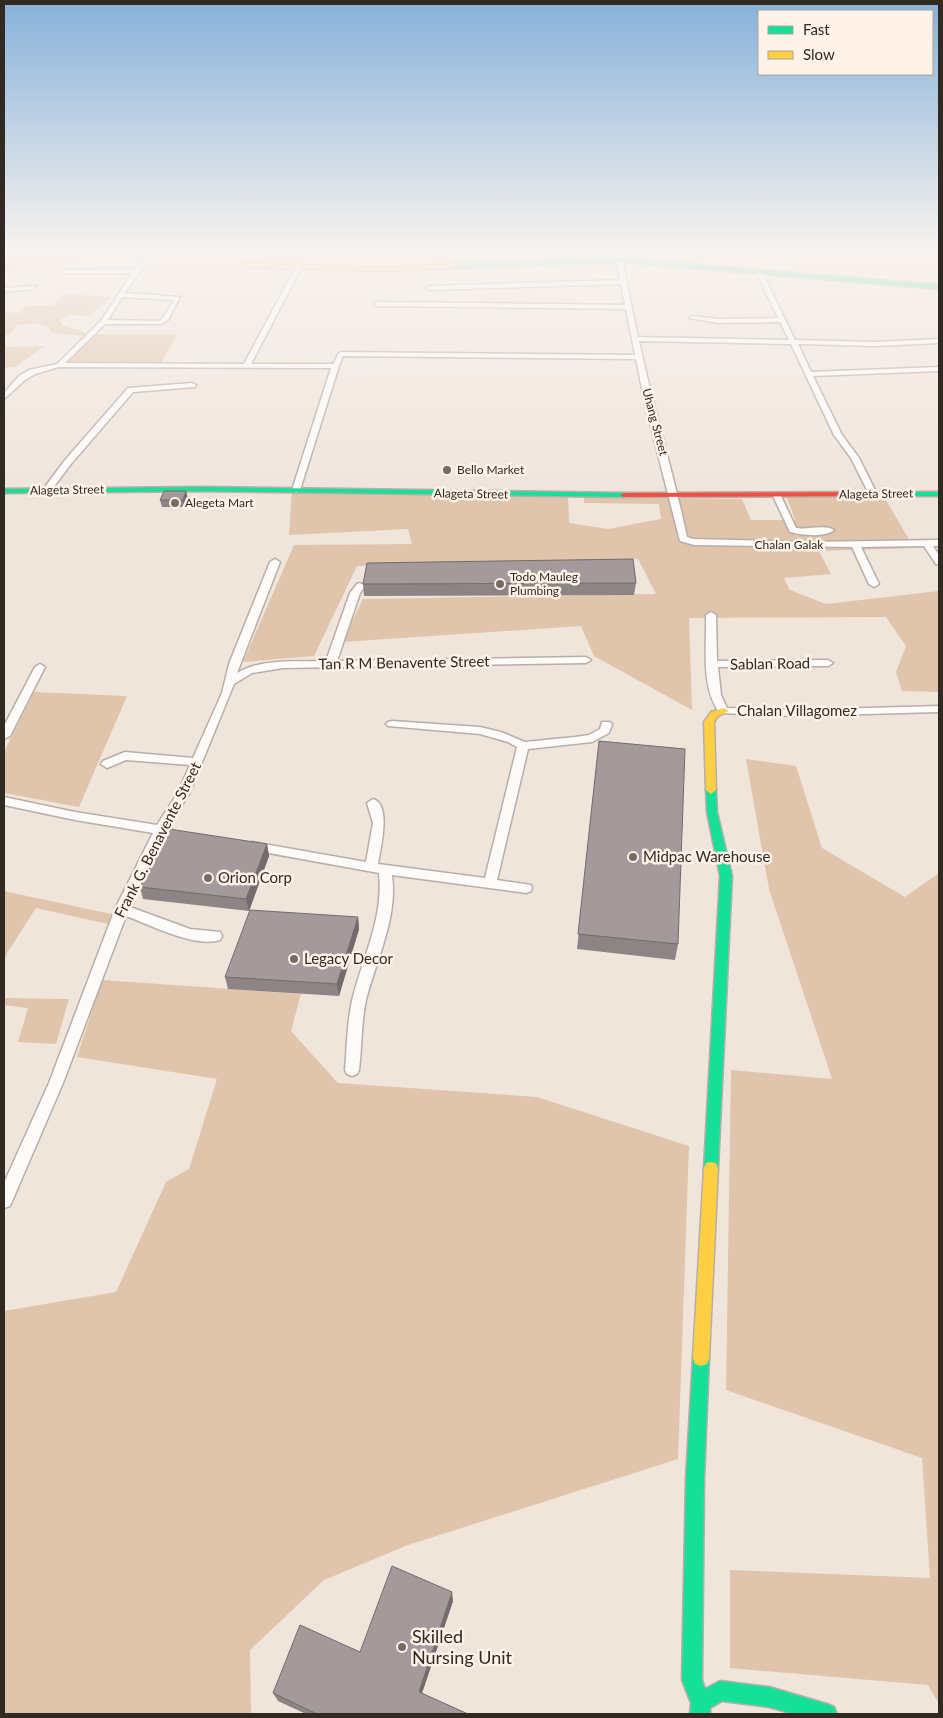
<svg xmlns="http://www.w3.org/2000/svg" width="943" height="1718" viewBox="0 0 943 1718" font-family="Lato,sans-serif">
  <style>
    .forest { fill: #e0c4ab }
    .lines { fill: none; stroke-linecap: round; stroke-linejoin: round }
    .street-casing { stroke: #b6aea7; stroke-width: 3 }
    .fast-casing { stroke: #b6aea7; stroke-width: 3 }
    .slow-casing { stroke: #b6aea7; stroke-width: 3 }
    .jam-casing { stroke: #b6aea7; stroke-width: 3 }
    .street { fill: #fdfbfa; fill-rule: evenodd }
    .fast { fill: #16e098; fill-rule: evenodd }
    .slow { fill: #ffcf43; fill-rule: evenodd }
    .jam { fill: #f24e42; fill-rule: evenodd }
    .wall { fill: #8d8485 }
    .shaded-wall { fill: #736b6c }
    .building { fill: #a4999b; stroke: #736b6c }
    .poi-dot { fill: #746b63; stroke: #fff3e9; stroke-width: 2 }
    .labels { text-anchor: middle; stroke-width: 5; stroke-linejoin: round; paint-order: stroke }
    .far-street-label { font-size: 12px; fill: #312a23; stroke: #fff3e9 }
    .far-poi-label { font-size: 12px; fill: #312a23; stroke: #fff3e9; text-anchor: start }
    .street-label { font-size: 15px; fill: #312a23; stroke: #fff3e9 }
    .poi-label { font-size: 15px; fill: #312a23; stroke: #fff3e9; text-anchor: start }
    .near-poi-label { font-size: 18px; fill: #312a23; stroke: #fff3e9; text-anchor: start }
  </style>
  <rect width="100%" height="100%" fill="#f0e5db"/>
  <path class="forest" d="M26,252H27L79,255L61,268L4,271V255Z
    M63,294L113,297L88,316L70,315L59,320L63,326L85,332V336L52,333L48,327L35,323L17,325L10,334L4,335V311L19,313L26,306H53Z
    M96,334H178L160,364L66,363Z
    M44,346L15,367L4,368V347Z
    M292,490L568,496L569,523L608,529L661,519L659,504L584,503V498L742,499L751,520H795L787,498L884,497L914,548L819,551L831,574L784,578L790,590L826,604L939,591V692L902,691L896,672L906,646L886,617L689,618L692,710L594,656L581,626L342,642L363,599L656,594L638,559L357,566L314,656L243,662L294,545L412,544L408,529L289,535Z
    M34,692L127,696L79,807L4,793V752Z
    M746,759L796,766L822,848L905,897L939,873V1704L928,1685L730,1668V1570L930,1578L922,1458L726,1390L731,1070L832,1079L769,889Z
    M4,891L111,914L108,924L36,908L7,953L4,964Z
    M102,980L301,994L291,1031L338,1083L537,1097L689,1146L678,1459L408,1545L324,1580L250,1650L251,1714H4V1311L116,1292L166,1182L189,1169L217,1079L77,1057Z
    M4,998L69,999L56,1044L18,1042L28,1008L4,1005Z"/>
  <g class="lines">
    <g class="street-casing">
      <path id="street" d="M151,251H158L151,255L125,293L180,297L168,320L161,324H105L65,363L244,364L295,268L298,266L301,268L251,364H333L339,353L341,352L635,355L626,309L377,306L374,304L377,302L625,305L621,284L429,290L426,288L429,286L620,280L616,260L619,258L622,260L638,337L789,340L780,322L719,323L689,318L692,316L719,319L778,318L756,272L759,270L762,272L795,340L875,342L939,339V343L875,346L798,344L811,372L939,367V371L813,376L842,435L859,458L877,494L873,497L869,494L851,458L834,435L791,344L639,341C653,407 673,471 687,537L694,539L809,542L939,540V546H933L939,555V565L936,564L924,546L861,547L879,584L874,587L869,584L852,547L694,545L680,541L645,404L636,359L343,356L339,366L300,490L296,493L292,490L331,368L59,367L35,374L25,380L4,399V393L19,376L29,370L57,364L101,321L132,273H60L58,270L134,269L147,253ZM122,297L174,300L162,319L158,321L108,320Z
        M36,286L34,289L4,292V288Z
        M192,383L196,385L195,387L133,392L71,464L49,493H43L42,491L65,460L128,388Z
        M774,494L781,496L796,528C807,530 826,524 834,530C824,538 802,535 790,532L773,496Z
        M275,559L280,562L237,673C261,658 298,662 326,661L350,593L357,584L360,583L365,586L360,593L337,661L586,657L591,660L586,663L283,668L252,673L234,684L189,794L168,827L174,831L172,834L164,835L130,907L190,929L220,932L222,936L220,940C194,948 151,925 126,916L63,1083L10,1206L4,1208V1183L49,1083L115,909L153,833L75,820L4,805V797L75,812L157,825L177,794L190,765L126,760L107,768L101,764L103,761L125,752L193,758L222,693L229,664L270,562Z
        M711,612L716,615L717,661L828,660L833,663L828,666L718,667L721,695L727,708L795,710L939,706V712L795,716L720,713C700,688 707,645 706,615Z
        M40,664L45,667L10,736L4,739V726L35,667Z
        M392,721L480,727L501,732L525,742L575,737L589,735L600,729L602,722H610L612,724L609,733L592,742L528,749L497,880L531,885L532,888L531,891L526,893L392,875C398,918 376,960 366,1000C361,1023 362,1047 359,1070L357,1074L352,1076L347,1074L345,1070C347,1047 347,1023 352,1001C362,959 384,918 379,873L252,850L246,846L252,842L366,862L373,823L367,803L373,799C392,804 380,850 378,864L485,878L517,747L508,742L480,734L388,726L386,724L388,722Z"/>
    </g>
    <g class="fast-casing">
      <path id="fast" d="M619,258L939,285V289L619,262L457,268L454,266L457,264Z
        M204,487L624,493L628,495L624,497L204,491L4,493V489Z
        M871,492H939V496H871Z
        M711,786L716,790L717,812L732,876L718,1168L716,1173L711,1174L706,1173L704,1168L720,876L707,812L706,790Z
        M701,1350L707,1352L709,1358L704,1479L702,1680L705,1689L720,1681L769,1687L827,1704L834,1707L837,1714H794L769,1707L722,1701L710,1708V1714H690L691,1703L682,1680L686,1479L693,1358L695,1352Z"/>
    </g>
    <g class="slow-casing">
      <path id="slow" d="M241,264L385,267L457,264L460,266L457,268L385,271L239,267Z
        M724,708L729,711L718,716L714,722L716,790L711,794L706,790L704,722L711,712Z
        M711,1162L716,1163L718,1168L709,1358L707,1364L701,1366L695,1364L693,1358L704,1168L706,1163Z"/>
    </g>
    <g class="jam-casing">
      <path id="jam" d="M874,492H877V496L624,497L620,495L624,493Z"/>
    </g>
    <use href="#street" class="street"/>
    <use href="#fast" class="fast"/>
    <use href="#slow" class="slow"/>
    <use href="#jam" class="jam"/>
  </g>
  <path class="wall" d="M188,498L184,507H162L160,500Z
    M636,583L634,595L364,596L363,584Z
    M599,741L678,944L675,960L577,949Z
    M267,844L269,856L249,911L143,899L140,887Z
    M358,917L359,929L339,996L228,989L225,977Z
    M453,1601L422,1693L468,1714H306L278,1701L273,1693L360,1652Z"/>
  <path class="shaded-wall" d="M186,491L188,498L184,507L183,500Z
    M267,844L269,856L249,911L246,899Z
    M358,917L359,929L339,996L337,984Z
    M452,1592L453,1601L420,1699L419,1692Z"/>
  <path class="building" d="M164,491H186L183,500H160Z
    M633,559L636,583L363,584L367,563Z
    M599,741L685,749L678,944L578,934Z
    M169,829L267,844L246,899L140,887Z
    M250,910L358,917L337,984L225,977Z
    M392,1566L452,1592L419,1692L468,1714H317L273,1693L300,1625L360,1652Z"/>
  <linearGradient id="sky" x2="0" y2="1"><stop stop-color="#87b1da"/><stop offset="0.51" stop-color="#f8f3ef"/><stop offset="1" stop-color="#f8f3ef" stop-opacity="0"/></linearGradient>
  <rect width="943" height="491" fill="url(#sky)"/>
  <g class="poi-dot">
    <circle cx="447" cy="470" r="5"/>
    <circle cx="175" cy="503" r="5"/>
    <circle cx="500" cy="584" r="5"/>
    <circle cx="633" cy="857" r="5"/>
    <circle cx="208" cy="878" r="5"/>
    <circle cx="294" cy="959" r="5"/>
    <circle cx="402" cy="1647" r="5"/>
  </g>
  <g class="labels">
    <g class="far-street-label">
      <text transform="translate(655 422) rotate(75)" y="4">Uhang Street</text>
      <text transform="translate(67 490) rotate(-1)" y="4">Alageta Street</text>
      <text transform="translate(471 494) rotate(1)" y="4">Alageta Street</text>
      <text transform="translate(876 494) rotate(-1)" y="4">Alageta Street</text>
      <text x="789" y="549">Chalan Galak</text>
    </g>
    <g class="far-poi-label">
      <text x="457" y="474">Bello Market</text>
      <text x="185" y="507">Alegeta Mart</text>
      <text x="510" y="581">Todo Mauleg<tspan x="510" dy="14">Plumbing</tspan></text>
    </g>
    <g class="street-label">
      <text transform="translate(404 663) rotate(-1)" y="5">Tan R M Benavente Street</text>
      <text transform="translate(770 664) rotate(-1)" y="5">Sablan Road</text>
      <text x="797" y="716">Chalan Villagomez</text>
      <text transform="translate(158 840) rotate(-63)" y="5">Frank G. Benavente Street</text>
    </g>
    <g class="poi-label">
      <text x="643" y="862">Midpac Warehouse</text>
      <text x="218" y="883">Orion Corp</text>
      <text x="304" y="964">Legacy Decor</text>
    </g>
    <g class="near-poi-label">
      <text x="412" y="1643">Skilled<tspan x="412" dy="21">Nursing Unit</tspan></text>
    </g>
  </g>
  <rect width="943" height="1718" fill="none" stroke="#312a23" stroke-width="10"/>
  <rect x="758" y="10" width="175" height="65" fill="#fff3e9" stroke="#ada39a"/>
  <rect x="768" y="26" width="25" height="8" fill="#16e098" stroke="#ada39a"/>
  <text x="803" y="35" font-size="15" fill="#312a23">Fast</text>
  <rect x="768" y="51" width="25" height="8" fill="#ffcf43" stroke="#ada39a"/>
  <text x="803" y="60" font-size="15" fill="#312a23">Slow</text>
</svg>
